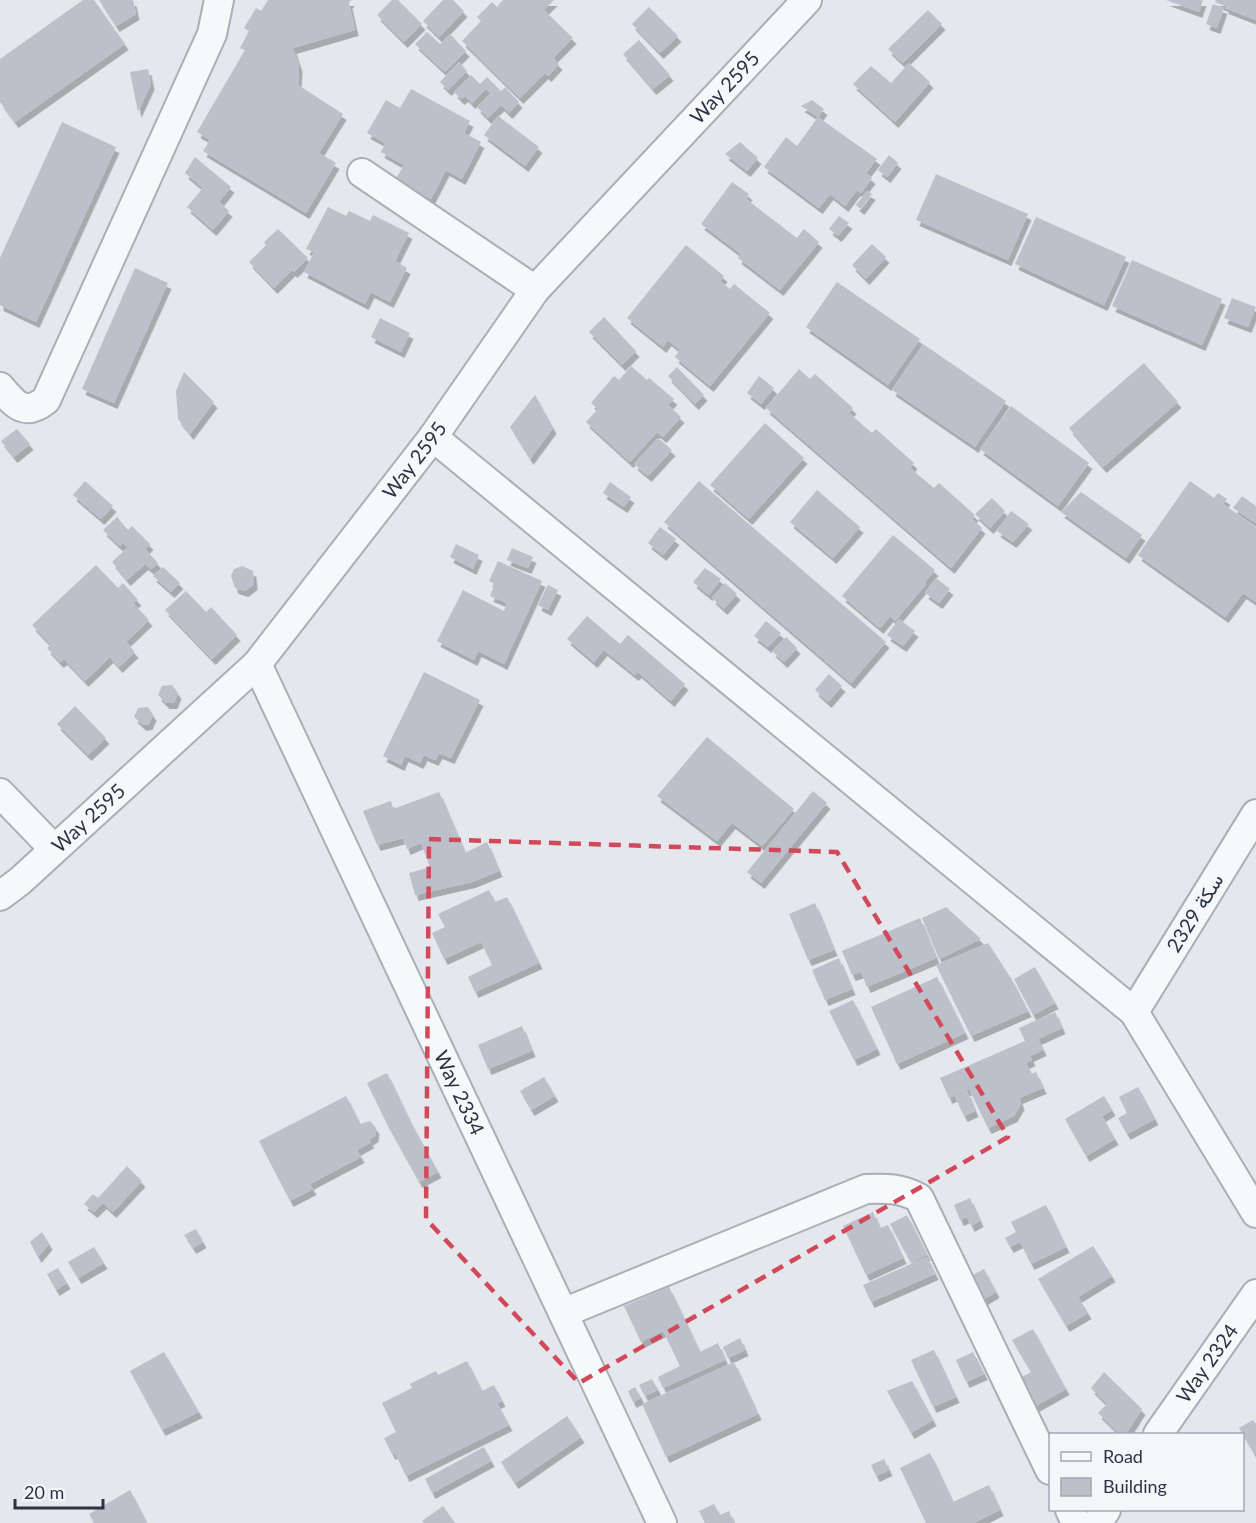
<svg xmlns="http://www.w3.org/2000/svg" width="1256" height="1523" viewBox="0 0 1256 1523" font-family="Lato,Vazirmatn,sans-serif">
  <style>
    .building { fill: #bbc0ca; filter: url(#shadow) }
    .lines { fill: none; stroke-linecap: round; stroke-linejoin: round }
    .minor-casing { stroke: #a9aeb7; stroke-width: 32 }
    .minor { stroke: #f7f8fa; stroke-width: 28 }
    .marked { fill: none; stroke: #d1495b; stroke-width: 4.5; stroke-dasharray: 12 8; stroke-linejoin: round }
    .labels { text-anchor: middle; stroke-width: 6; stroke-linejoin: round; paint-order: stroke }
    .street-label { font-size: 20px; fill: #2b3445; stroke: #f4f6f9 }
  </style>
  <defs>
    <filter id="shadow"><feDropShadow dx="3.5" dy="6" stdDeviation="0" flood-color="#0004"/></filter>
  </defs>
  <rect width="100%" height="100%" fill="#e4e7ec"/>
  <path class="building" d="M83,0H94L125,44L15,122L0,102V59Z
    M99,0H133L136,14L116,26Z
    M268,0H351L349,3L355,30L293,48L299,66L298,85L343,114L319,153L336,163L306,213L203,151L210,140L197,132L245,50L240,48L249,31L244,28L256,8L261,11Z
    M392,0H398L422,24L404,42L377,15Z
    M443,0H453L464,11L439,37L423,21Z
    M503,0H554L544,10L573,38L553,58L559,64L548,76L545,73L520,98L462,41L481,21L477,17L492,2L497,7Z
    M1166,0H1203L1199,12Z
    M1216,0H1256V20L1225,8V6L1215,2Z
    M1213,4L1224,8L1217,28L1206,24Z
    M649,7L678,36L660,53L632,24Z
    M928,10L942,24L903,63L888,49Z
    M427,32L440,44L450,34L466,51L445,72L415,44Z
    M639,40L670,75L653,89L623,54Z
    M459,62L467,71L448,90L440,82Z
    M909,63L930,82L895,122L853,84L871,66L891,83Z
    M148,69L151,84L138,112L130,72Z
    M471,75L480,84L487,77L501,91L505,87L519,102L509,113L501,105L488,118L477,107L490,94L500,103L486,89L472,103L465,96L461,99L454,92Z
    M411,89L470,121L464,133L481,142L462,179L446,170L431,199L395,180L404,165L381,152L385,143L367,133L386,100L400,108Z
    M812,100L824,109L818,117L801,106Z
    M498,116L539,147L525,166L484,135Z
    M818,117L877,159L866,173L872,178L861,193L857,190L845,206L830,194L819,208L764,167L786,137L797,146Z
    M62,122L116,147L36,322L0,305V258Z
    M740,142L758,158L747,171L725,154Z
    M889,155L898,163L887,177L878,170Z
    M195,157L231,187L219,202L229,211L213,230L187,207L203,188L185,173Z
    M936,174L1028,214L1008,260L916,220Z
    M732,182L749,194L746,199L797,238L804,229L819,242L780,290L738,258L741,254L701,224Z
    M867,191L872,194L861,209L856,205Z
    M328,207L346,216L349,211L370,221L373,215L409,233L395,261L407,268L390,302L371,292L365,304L304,272L314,252L306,249Z
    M839,216L849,223L838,236L829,229Z
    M1036,217L1126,257L1104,305L1015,264Z
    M278,229L308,258L294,272L292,270L274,288L249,262L266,245L264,242Z
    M872,244L886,257L866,279L852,265Z
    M686,245L724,276L720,281L730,289L734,284L770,313L710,386L675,357L680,350L668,340L663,347L627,318Z
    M1132,260L1222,299L1202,345L1112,306Z
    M135,268L168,283L114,403L82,389Z
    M837,282L920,339L888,385L806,327Z
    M1232,298L1256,307L1248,327L1224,318Z
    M604,317L636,351L622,365L589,332Z
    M380,318L410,333L401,352L371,337Z
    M923,344L1006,401L975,447L892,390Z
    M1144,363L1178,402L1103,467L1069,428Z
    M631,366L647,380L649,378L674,399L668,405L681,417L663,437L657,432L630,462L586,422L598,409L591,403L614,376L619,380Z
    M677,367L704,395L695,404L668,376Z
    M799,369L810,379L815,374L853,408L849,413L872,433L876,429L914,463L910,468L934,488L939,483L975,515L972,519L982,528L951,568L766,408Z
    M184,372L214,402L190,434L178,419L176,391Z
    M759,376L774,388L761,404L747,393Z
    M535,395L553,428L530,459L510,427Z
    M1011,406L1089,463L1058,506L980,449Z
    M765,423L804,458L749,519L710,485Z
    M17,429L30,444L14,457L1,441Z
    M658,438L672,450L648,476L634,464Z
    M85,481L113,506L101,519L73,495Z
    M699,481L886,642L851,683L664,522Z
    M1190,481L1214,498L1218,493L1227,499L1223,504L1256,527V602L1243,593L1225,617L1138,555Z
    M610,482L631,497L624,507L603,493Z
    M817,490L860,527L833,558L790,522Z
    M1081,492L1142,535L1126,558L1061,512Z
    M1242,496L1256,506V523L1233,508Z
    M992,498L1005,511L990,528L975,514Z
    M1011,511L1029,524L1013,542L997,531Z
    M117,517L128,530L132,526L150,544L145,549L158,563L151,569L145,564L127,580L112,562L128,547L123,543L120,546L103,530Z
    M660,527L676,539L663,555L648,543Z
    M893,535L935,570L925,582L926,584L895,621L890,616L880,628L842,596Z
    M456,544L479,555L473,569L450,557Z
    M512,548L533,557L528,568L507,560Z
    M498,561L542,581L504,664L478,651L474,660L437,641L463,590L504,611L507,603L490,596L495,584L489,581Z
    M96,565L118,588L123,583L138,600L133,603L149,620L126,642L135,652L119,667L110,657L85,681L64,659L60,662L47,648L51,645L32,625Z
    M242,566L253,571L254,584L245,591L235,588L231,576L234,569Z
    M163,567L180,583L171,592L153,576Z
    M705,568L721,579L709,595L693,582Z
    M936,578L950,589L939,603L925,593Z
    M725,583L737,594L724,609L712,598Z
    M548,585L558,590L548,610L538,605Z
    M186,591L206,612L211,607L237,635L212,659L165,610Z
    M587,616L620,644L628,635L685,684L671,701L638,672L635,675L604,650L594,662L567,639Z
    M899,619L915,631L903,646L887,635Z
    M766,621L781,633L768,647L754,636Z
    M786,637L797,648L784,662L772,651Z
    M424,672L480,700L451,758L439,753L435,760L424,755L420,763L405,756L401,765L383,756Z
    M829,674L842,686L828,702L815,690Z
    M172,685L178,693L174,703H166L158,695L162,686Z
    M75,706L106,738L88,755L57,724Z
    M148,707L153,715L149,724L143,725L134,717L138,708Z
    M707,737L794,809L762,846L732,823L717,841L657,796Z
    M813,791L827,803L761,883L747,872Z
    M439,792L465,853L487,842L499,871L472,882L415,895L409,873L430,867L421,843L407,849L403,838L377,845L363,811L391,801L393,809Z
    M489,890L495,902L507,897L539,963L475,992L468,977L492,965L481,942L444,959L432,933L445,927L438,914Z
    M815,903L834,950L808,960L789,914Z
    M946,907L981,939L939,959L922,918Z
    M920,918L936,958L867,987L861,972L852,975L842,951Z
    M988,943L1012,980L1028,1011L971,1036L936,965Z
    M839,958L852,989L825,1000L812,970Z
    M1035,967L1055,1003L1033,1015L1014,979Z
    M937,977L965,1033L897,1064L871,1007Z
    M853,1000L877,1049L854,1060L829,1011Z
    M1055,1012L1062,1028L1038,1039L1043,1050L1030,1056L1032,1060L1026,1063L1031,1074L1036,1072L1043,1088L1019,1098L1021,1104L1014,1116L988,1128L969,1089L949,1098L940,1078L1025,1041L1019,1028Z
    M522,1026L532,1051L488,1069L478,1045Z
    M387,1073L409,1119L438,1172L419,1182L389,1128L367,1083Z
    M544,1077L555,1096L531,1110L520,1091Z
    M1138,1087L1155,1119L1127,1134L1118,1118L1127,1113L1119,1097Z
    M967,1091L975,1111L964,1116L955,1097Z
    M346,1096L360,1124L370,1121L376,1128L375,1136L369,1140L371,1142L357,1150L361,1157L310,1184L313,1189L290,1201L259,1141Z
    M1104,1096L1112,1110L1102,1116L1115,1139L1086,1156L1065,1119Z
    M127,1166L142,1181L113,1212L103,1203L94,1212L84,1204L93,1194L98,1198Z
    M970,1198L980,1221L971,1226L967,1217L960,1220L954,1205Z
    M1046,1205L1066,1247L1031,1264L1020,1242L1010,1247L1005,1238L1016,1232L1011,1222Z
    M873,1212L880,1228L888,1225L903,1258L866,1275L843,1226Z
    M907,1215L927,1255L911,1263L890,1224Z
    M196,1229L203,1242L193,1248L184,1235Z
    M42,1232L49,1244L38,1257L30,1242Z
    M1093,1246L1112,1276L1078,1297L1088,1313L1066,1326L1038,1279Z
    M94,1247L104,1263L78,1278L68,1262Z
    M927,1257L935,1274L871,1302L863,1285Z
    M58,1268L67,1283L56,1290L47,1274Z
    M984,1269L996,1292L981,1301L967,1278Z
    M669,1287L700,1352L718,1343L725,1360L663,1388L658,1377L680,1366L663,1331L641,1342L624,1306Z
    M1033,1329L1066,1389L1034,1407L1018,1379L1031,1372L1012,1340Z
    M740,1338L745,1350L728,1358L723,1347Z
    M934,1350L956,1397L933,1407L911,1360Z
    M164,1352L199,1412L162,1430L130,1371Z
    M973,1352L984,1374L966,1382L956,1360Z
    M467,1361L482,1391L494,1385L502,1401L497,1403L509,1425L406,1476L395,1453L392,1454L384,1438L396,1432L382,1403L412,1388L410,1384L436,1371L438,1375Z
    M734,1362L758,1414L666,1457L642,1404Z
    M1104,1372L1142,1409L1126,1434H1120L1098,1413L1107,1404L1091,1388Z
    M652,1379L658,1390L645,1396L639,1385Z
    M912,1381L933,1420L911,1433L887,1391Z
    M635,1387L641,1398L633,1402L628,1391Z
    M567,1416L581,1437L515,1483L501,1462Z
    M1253,1420L1256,1424V1453L1254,1454L1239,1428Z
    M484,1447L491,1461L432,1493L425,1479Z
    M930,1453L953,1502L989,1485L1000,1510L974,1523H926L900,1468Z
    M884,1459L889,1470L876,1476L871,1465Z
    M130,1490L147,1523H94L89,1514Z
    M714,1504L720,1515L729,1511L734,1523H705L699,1511Z
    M443,1506L455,1523H424L422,1521Z"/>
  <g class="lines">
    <g class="minor-casing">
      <g id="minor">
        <path d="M362,173L535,290"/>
        <path d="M0,387C15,405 25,417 46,400L212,34L219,0"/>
        <path d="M433,437L1134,1012L1256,1213"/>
        <path id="s1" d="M257,664L662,1523"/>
        <path d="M0,793L54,849"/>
        <path id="s2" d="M0,896L20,881L257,664L433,437L535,290L807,0"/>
        <path d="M1134,1012L1256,814"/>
        <path d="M563,1313L866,1189C886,1188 901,1188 919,1198L1050,1470"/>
        <path id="s3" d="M1158,1434L1256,1294"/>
        <path d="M1070,1510L1076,1523"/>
        <path d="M1097,1523L1106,1510"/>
      </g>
    </g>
    <use href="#minor" class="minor"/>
  </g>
  <path class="marked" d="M429,839L837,852L1008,1137L579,1383L426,1219Z"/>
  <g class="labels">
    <g class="street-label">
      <text dy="7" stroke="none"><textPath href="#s2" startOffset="1090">Way 2595</textPath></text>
      <text dy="7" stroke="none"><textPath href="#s2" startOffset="604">Way 2595</textPath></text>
      <text dy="7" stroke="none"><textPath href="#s2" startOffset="118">Way 2595</textPath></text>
      <text transform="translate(1195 913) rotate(-58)" y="7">سكة 2329</text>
      <text dy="7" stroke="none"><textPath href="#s1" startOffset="474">Way 2334</textPath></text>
      <text dy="7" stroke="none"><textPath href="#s3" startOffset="86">Way 2324</textPath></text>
    </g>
  </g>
  <rect x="1049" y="1433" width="195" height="78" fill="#f4f6f9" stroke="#a4a8b1" stroke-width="1.5"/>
  <rect x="1061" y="1452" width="30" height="9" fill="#f7f8fa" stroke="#a4a8b1" stroke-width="1.5"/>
  <text x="1103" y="1463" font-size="18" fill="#2b3445">Road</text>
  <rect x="1061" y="1478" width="30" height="18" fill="#bbc0ca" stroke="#a4a8b1" stroke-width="1.5"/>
  <text x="1103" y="1493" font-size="18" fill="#2b3445">Building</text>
  <path d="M15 1499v9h88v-9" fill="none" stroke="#2b3445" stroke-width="3"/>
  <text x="24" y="1499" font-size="18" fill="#2b3445" stroke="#f4f6f9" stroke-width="4.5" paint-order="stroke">20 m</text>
</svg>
